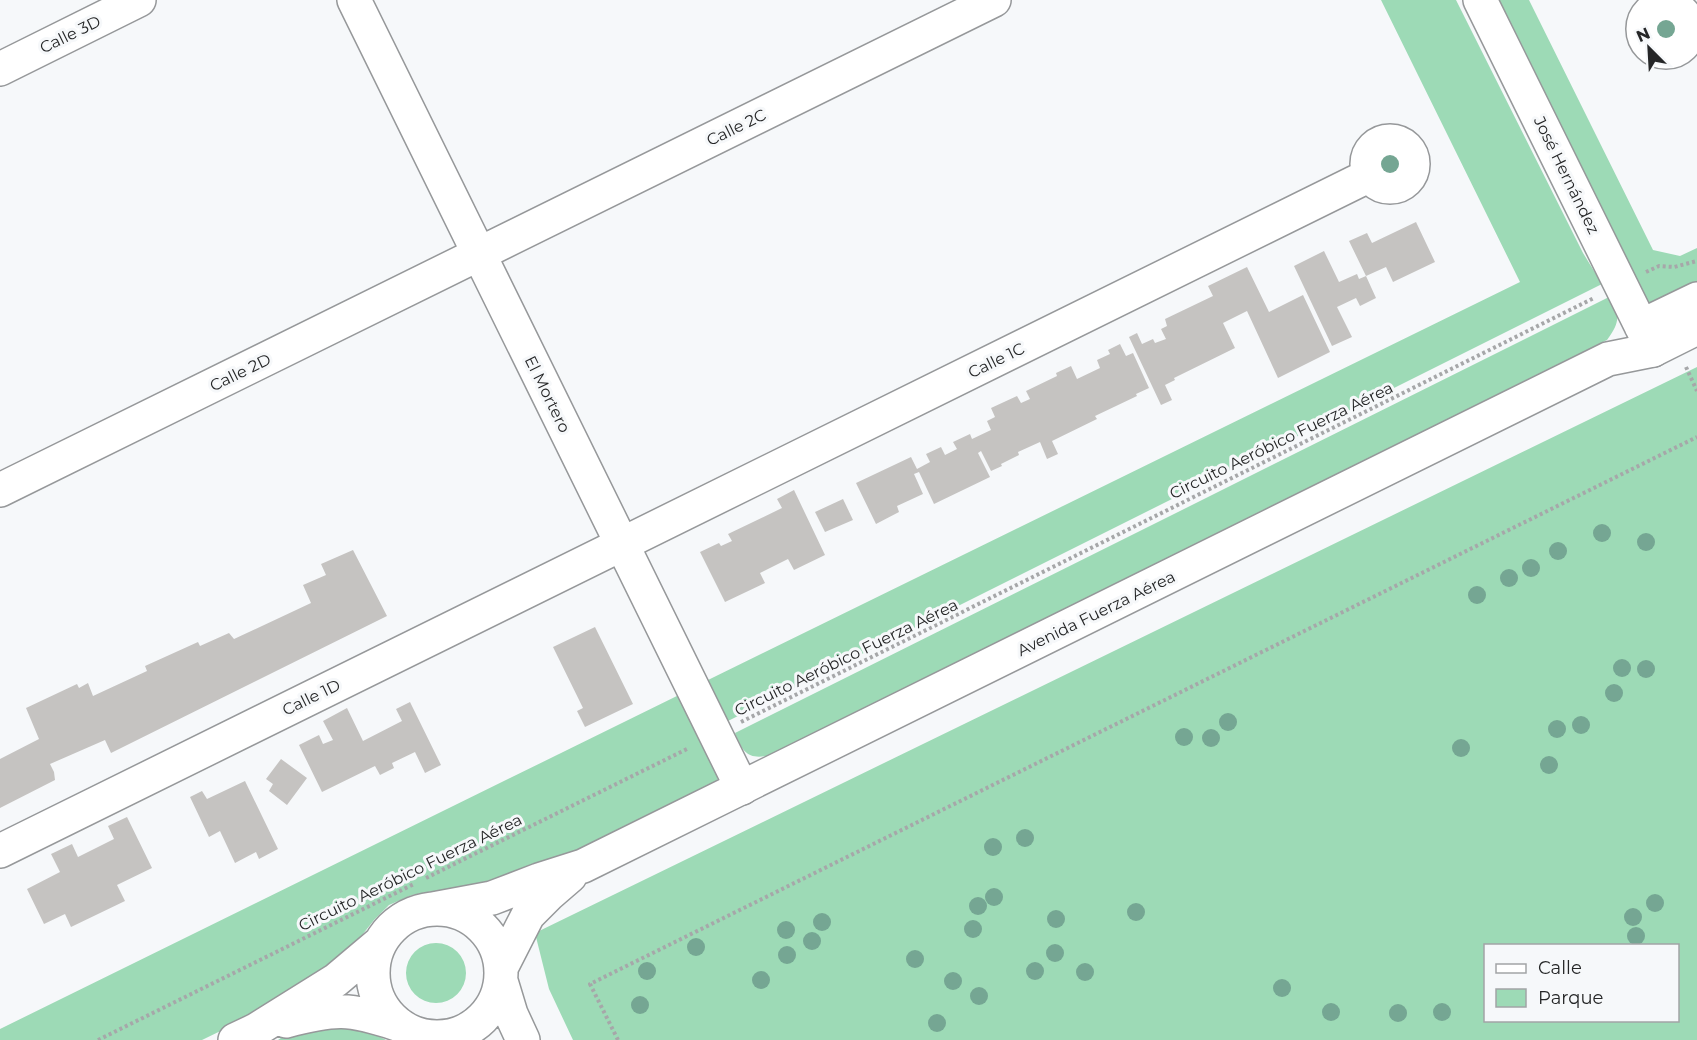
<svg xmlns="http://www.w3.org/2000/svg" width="1697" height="1040" viewBox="0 0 1697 1040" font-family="Montserrat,sans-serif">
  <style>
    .green { fill: #9ddab6; fill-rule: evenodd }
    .building { fill: #c5c3c1 }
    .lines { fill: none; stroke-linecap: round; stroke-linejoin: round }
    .street-casing { stroke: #96989a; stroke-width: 36 }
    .secondary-casing { stroke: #96989a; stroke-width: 36 }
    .primary-casing { stroke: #96989a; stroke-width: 36 }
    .path { stroke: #a6a7a9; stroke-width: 4; stroke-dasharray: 3 3; stroke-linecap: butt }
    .street { stroke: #fff; stroke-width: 33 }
    .secondary { stroke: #fff; stroke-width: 33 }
    .primary { stroke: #fff; stroke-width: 33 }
    .tree { fill: #75a693 }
    .labels { text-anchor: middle; stroke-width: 6; stroke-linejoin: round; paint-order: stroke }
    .street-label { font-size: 16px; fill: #252627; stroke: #f6f8fa }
  </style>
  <rect width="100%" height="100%" fill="#f6f8fa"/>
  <path class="green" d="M1381,0H1456L1583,253L1602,284L728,721L708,680L1520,282Z
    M1480,0H1529L1653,250L1680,256L1697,248V328L1653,350Z
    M1611,296C1620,316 1620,322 1607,340L772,755C749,760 743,754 735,733Z
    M1697,367V1040H573L549,989L535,933ZM1486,946H1678V1020H1486Z
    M683,693L720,761L717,782L562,859L458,891H433L412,895L389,905L374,920L340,963L274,1005L202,1040H0V1029Z
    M406 973a30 30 0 1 1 60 0a30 30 0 1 1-60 0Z
    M320,1021L369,1031L386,1040H278L295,1028Z"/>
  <path class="building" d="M1416,222L1435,262L1393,282L1386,267L1366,276L1349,241L1367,233L1372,243Z
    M1324,251L1339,282L1357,274L1359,279L1366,276L1376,298L1360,306L1356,298L1337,307L1352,337L1332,346L1294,266Z
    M1247,267L1269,312L1303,295L1330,352L1278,378L1247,311L1223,323L1235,348L1174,378L1175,380L1165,385L1172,400L1161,405L1129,337L1137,333L1142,344L1153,339L1155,343L1166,339L1161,329L1167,326L1165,319L1213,296L1208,286Z
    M1120,344L1126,356L1133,353L1149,388L1136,394L1137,396L1095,416L1097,419L1052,441L1058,454L1047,459L1040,442L1018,452L1019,455L1001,464L1002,466L991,471L981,451L978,453L990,477L934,504L919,472L914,474L923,494L897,506L899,512L876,524L856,483L911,457L917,469L930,462L926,454L941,447L945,455L957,449L953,442L970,434L972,439L991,430L987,421L995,417L991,408L1017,396L1021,403L1030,399L1026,391L1057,376L1056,373L1071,366L1077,379L1100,368L1097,360L1110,354L1108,350Z
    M794,490L825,555L794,570L788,559L760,573L765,583L725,602L700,552L719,543L721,546L732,541L728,534L782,508L777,499Z
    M843,499L853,520L825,532L815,512Z
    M353,550L387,616L111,753L105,740L50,764L54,772L55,780L0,808V759L39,739L26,708L77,684L79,688L88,683L93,696L147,671L145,666L198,642L200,646L229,633L234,639L311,603L303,585L326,575L321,564Z
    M595,627L633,704L585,727L577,711L583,708L553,647Z
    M410,702L441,765L425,773L415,752L392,763L394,768L380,775L375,766L322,792L299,745L319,735L323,744L333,740L323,721L347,708L363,741L402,721L396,709Z
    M281,759L307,778L287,805L269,791L273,784L266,779Z
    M245,781L278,849L259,859L256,852L235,863L220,831L209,837L190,797L202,791L207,799Z
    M127,817L152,868L117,885L125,901L71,927L65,914L44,924L27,889L60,872L51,854L72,844L78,857L114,839L108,826Z"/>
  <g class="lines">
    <g class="street-casing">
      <path id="street" d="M354,0L742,788
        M1643 29a23 23 0 1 1 46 0a23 23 0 1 1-46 0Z
        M0,69L139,0
        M1367 164a23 23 0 1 1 46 0a23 23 0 1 1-46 0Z
        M0,490L994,0
        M0,851L1370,175"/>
    </g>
    <g class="secondary-casing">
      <path id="secondary" d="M373 973a64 64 0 1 1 128 0a64 64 0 1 1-128 0Z
        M433,909L492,898L539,880L583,866L1608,359L1653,350
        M501,968L528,915L548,895L570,876
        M501,981L511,1014L523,1040
        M286,1021C336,1008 348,1008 397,1024
        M235,1040L256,1030L336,980L381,942"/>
    </g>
    <g class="primary-casing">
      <path id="primary" d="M1480,0L1653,350L1697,328
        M1641,326L1697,299"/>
    </g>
    <path class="path" d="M1646,272L1659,266L1674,267L1697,261
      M1686,367L1697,391
      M741,722L1594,298
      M426,878L689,748
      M98,1040L414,884
      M618,1040L590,984L1697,437"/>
    <use href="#street" class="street"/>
    <use href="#secondary" class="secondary"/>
    <use href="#primary" class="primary"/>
  </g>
  <g class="tree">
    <circle cx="1666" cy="29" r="9"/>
    <circle cx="1390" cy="164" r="9"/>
    <circle cx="1602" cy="533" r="9"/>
    <circle cx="1646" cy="542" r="9"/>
    <circle cx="1558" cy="551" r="9"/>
    <circle cx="1531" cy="568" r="9"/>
    <circle cx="1509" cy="578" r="9"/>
    <circle cx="1477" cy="595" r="9"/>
    <circle cx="1622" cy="668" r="9"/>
    <circle cx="1646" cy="669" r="9"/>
    <circle cx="1614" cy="693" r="9"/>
    <circle cx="1228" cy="722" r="9"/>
    <circle cx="1581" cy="725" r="9"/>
    <circle cx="1557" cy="729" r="9"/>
    <circle cx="1184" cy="737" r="9"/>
    <circle cx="1211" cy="738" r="9"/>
    <circle cx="1461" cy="748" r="9"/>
    <circle cx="1549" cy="765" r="9"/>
    <circle cx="1025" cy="838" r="9"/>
    <circle cx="993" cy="847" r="9"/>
    <circle cx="994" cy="897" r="9"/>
    <circle cx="1655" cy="903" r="9"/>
    <circle cx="978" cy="906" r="9"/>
    <circle cx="1136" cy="912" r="9"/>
    <circle cx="1633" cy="917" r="9"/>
    <circle cx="1056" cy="919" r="9"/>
    <circle cx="822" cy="922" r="9"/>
    <circle cx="973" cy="929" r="9"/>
    <circle cx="786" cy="930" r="9"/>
    <circle cx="1636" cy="936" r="9"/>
    <circle cx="812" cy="941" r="9"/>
    <circle cx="696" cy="947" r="9"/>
    <circle cx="1055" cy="953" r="9"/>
    <circle cx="787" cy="955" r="9"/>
    <circle cx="915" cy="959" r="9"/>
    <circle cx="647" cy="971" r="9"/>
    <circle cx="1035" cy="971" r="9"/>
    <circle cx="1085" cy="972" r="9"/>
    <circle cx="761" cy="980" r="9"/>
    <circle cx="953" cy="981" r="9"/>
    <circle cx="1282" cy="988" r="9"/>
    <circle cx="979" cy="996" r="9"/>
    <circle cx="640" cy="1005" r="9"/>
    <circle cx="1331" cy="1012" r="9"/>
    <circle cx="1442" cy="1012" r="9"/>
    <circle cx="1398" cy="1013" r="9"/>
    <circle cx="937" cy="1023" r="9"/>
  </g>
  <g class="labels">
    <g class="street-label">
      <text transform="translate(70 34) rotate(-26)" y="6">Calle 3D</text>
      <text transform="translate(736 127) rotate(-26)" y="6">Calle 2C</text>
      <text transform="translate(1567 175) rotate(64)" y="6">José Hernández</text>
      <text transform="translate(996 360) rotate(-26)" y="6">Calle 1C</text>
      <text transform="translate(240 372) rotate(-26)" y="6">Calle 2D</text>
      <text transform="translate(548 394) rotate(64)" y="6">El Mortero</text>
      <text transform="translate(1281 440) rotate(-26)" y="6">Circuito Aeróbico Fuerza Aérea</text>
      <text transform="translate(1096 613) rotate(-26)" y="6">Avenida Fuerza Aérea</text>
      <text transform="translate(846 657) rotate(-26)" y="6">Circuito Aeróbico Fuerza Aérea</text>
      <text transform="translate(311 697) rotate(-26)" y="6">Calle 1D</text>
      <text transform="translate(410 872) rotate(-26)" y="6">Circuito Aeróbico Fuerza Aérea</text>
    </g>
  </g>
  <rect x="1484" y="944" width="195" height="78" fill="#f6f8fa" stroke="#a2a4a6" stroke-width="1.5"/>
  <rect x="1496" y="964" width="30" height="9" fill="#ffffff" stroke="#a2a4a6" stroke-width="1.5"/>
  <text x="1538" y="974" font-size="18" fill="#252627">Calle</text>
  <rect x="1496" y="989" width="30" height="18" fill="#9ddab6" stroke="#a2a4a6" stroke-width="1.5"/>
  <text x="1538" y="1004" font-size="18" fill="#252627">Parque</text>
  <g transform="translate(1649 48) rotate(336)" stroke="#f6f8fa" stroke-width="4.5" paint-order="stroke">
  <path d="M0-4.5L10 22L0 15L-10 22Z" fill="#252627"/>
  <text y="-9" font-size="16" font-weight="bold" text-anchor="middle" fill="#252627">N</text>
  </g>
</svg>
